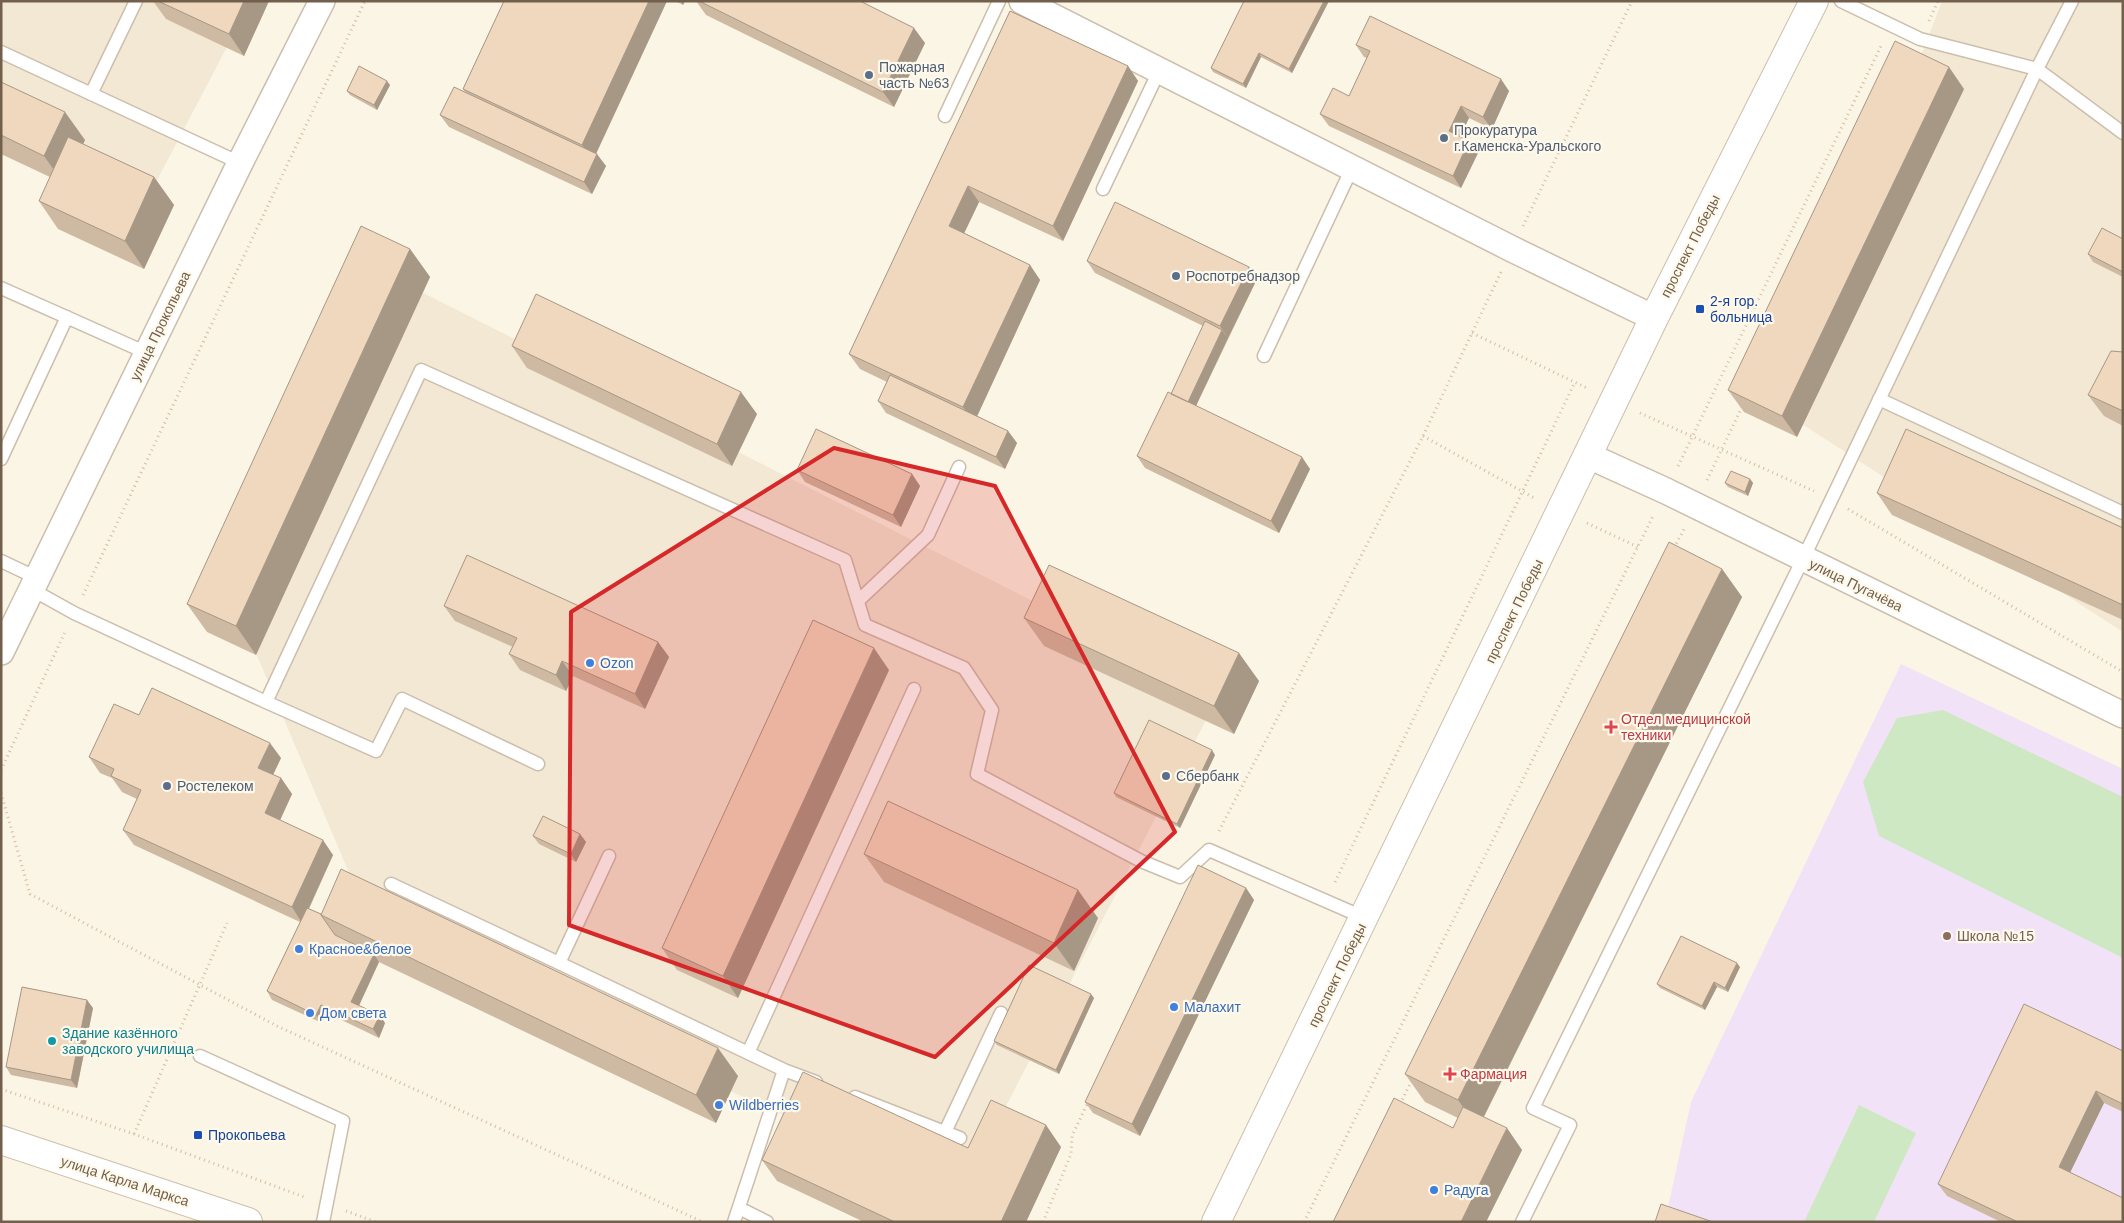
<svg xmlns="http://www.w3.org/2000/svg" width="2124" height="1223" viewBox="0 0 2124 1223" font-family="Arial,sans-serif">
  <style>
    .residential { fill: #f2e8d4 }
    .education { fill: #f2e2f7 }
    .garden { fill: #cee8c4 }
    .lines { fill: none; stroke-linecap: round; stroke-linejoin: round }
    .service-casing { stroke: #ccbeac; stroke-width: 15 }
    .minor-casing { stroke: #ccbeac; stroke-width: 28 }
    .tertiary-casing { stroke: #ccbeac; stroke-width: 30 }
    .secondary-casing { stroke: #cfbfaa; stroke-width: 30 }
    .path { stroke: #d4bca1; stroke-width: 3; stroke-dasharray: 1 4; stroke-linecap: butt }
    .service { stroke: #fff; stroke-width: 12 }
    .minor { stroke: #fff; stroke-width: 25 }
    .tertiary { stroke: #fff; stroke-width: 28 }
    .secondary { stroke: #fff; stroke-width: 28 }
    .wall { fill: #cebaa3 }
    .shaded-wall { fill: #a79785 }
    .building { fill: #efd8be; stroke: #a79785 }
    .marked { fill: #d62828; fill-opacity: 0.2; stroke: #d62828; stroke-width: 4; stroke-linejoin: round }
    .service-dot { fill: #5c6f8a; stroke: #fef9eb; stroke-width: 2 }
    .transit-dot { fill: #1a4fb4; stroke: #fef9eb; stroke-width: 2 }
    .shop-dot { fill: #3f7fe0; stroke: #fef9eb; stroke-width: 2 }
    .health-dot { fill: #e0444e; stroke: #fef9eb; stroke-width: 2 }
    .education-dot { fill: #8d6e63; stroke: #fef9eb; stroke-width: 2 }
    .culture-dot { fill: #0f9aa8; stroke: #fef9eb; stroke-width: 2 }
    .labels { text-anchor: middle; stroke-width: 4.5; stroke-linejoin: round; paint-order: stroke }
    .service-label { font-size: 14px; fill: #4e5e75; stroke: #fef9eb; text-anchor: start }
    .street-label { font-size: 14px; fill: #725f4c; stroke: #fef9eb }
    .transit-label { font-size: 14px; fill: #164399; stroke: #fef9eb; text-anchor: start }
    .shop-label { font-size: 14px; fill: #366cbe; stroke: #fef9eb; text-anchor: start }
    .health-label { font-size: 14px; fill: #be3a42; stroke: #fef9eb; text-anchor: start }
    .education-label { font-size: 14px; fill: #785e54; stroke: #fef9eb; text-anchor: start }
    .culture-label { font-size: 14px; fill: #0d838f; stroke: #fef9eb; text-anchor: start }
  </style>
  <rect width="100%" height="100%" fill="#fbf5e5"/>
  <path class="residential" d="M1,1H251L142,209L1,137Z
    M1942,1H2123V632L1785,413Z
    M392,277L1219,695L961,1193L375,934L236,606Z"/>
  <path class="education" d="M1901,664L2123,769V1222H1695L1667,1212L1691,1102Z"/>
  <path class="garden" d="M1943,710L2123,797V958L1879,836L1863,782L1897,718Z
    M1859,1105L1916,1133L1874,1222H1809L1805,1220Z"/>
  <g class="lines">
    <g class="service-casing">
      <path id="service" d="M2072,1L2037,69L2123,133
        M1,52L240,163
        M91,94L136,1
        M945,116L999,1
        M1103,189L1159,71
        M1,288L147,353
        M1264,356L1352,168
        M1879,399L2123,513
        M1,459L67,317
        M1,561L37,578
        M31,589L74,613L266,702L421,370L845,560L865,625L964,668L992,710L977,774L1141,861L1180,877L1209,850L1365,918
        M858,601L928,535L959,467
        M266,702L376,751L402,699L538,764
        M609,856L559,963L784,1070L734,1222
        M391,884L559,963
        M748,1053L914,689
        M200,1056L343,1121L323,1222
        M784,1070L816,1082
        M855,1097L960,1138
        M945,1132L1001,1013
        M739,1208L767,1222
        M1522,1222L1570,1125L1533,1108L1803,559L2037,69L1920,39L1841,1"/>
    </g>
    <g class="minor-casing">
      <path id="minor" d="M1022,1L1512,249L1654,318
        M1589,456L1666,491L2123,715
        M1,652L240,163L322,1"/>
    </g>
    <g class="tertiary-casing">
      <path id="tertiary" d="M1216,1222L1654,318L1814,1"/>
    </g>
    <g class="secondary-casing">
      <path id="secondary" d="M1,1140L248,1222"/>
    </g>
    <path class="path" d="M1929,21L1938,1
      M1523,226L1632,1
      M1472,333L1589,389
      M1640,413L1814,491
      M1423,436L1536,499
      M1678,466L1882,44
      M1707,480L1743,405
      M1848,509L2123,672
      M1587,523L1638,547
      M1674,548L1684,529
      M83,595L365,1
      M1,770L65,632
      M1,793L30,894L277,1026L703,1222
      M1219,831L1423,436L1501,272
      M1335,882L1575,382
      M1,1089L134,1134L307,1198
      M1400,1104L1413,1078
      M134,1134L227,923
      M346,1211L376,1222
      M1043,1222L1071,1154L1072,1136L1088,1102
      M1304,1222L1654,514"/>
    <use href="#service" class="service"/>
    <use href="#minor" class="minor"/>
    <use href="#tertiary" class="tertiary"/>
    <use href="#secondary" class="secondary"/>
  </g>
  <path class="wall" d="M153,1H269L244,56L166,19Z
    M504,1H667L596,154L606,166L592,194L449,127L440,115L465,92L463,89Z
    M675,1H685L683,5Z
    M696,1H860L925,43L894,107L706,15Z
    M1244,1H1329L1292,73L1261,57L1246,88L1213,72L1211,68Z
    M1010,11L1128,66L1138,81L1063,241L979,202L964,233L1030,265L1040,280L977,416L1008,431L1017,443L1005,469L886,413L878,401L887,382L860,369L849,354Z
    M1356,45L1509,91L1492,129L1469,118L1460,137L1478,153L1461,188L1329,126L1320,114L1349,96L1367,58L1364,57Z
    M1,82L85,140L83,144L154,177L174,205L144,269L58,229L39,201L50,177L1,154Z
    M390,85L377,110L350,95L347,91Z
    M1964,89L1797,437L1744,412L1728,390Z
    M2123,239V277L2093,262L2088,254Z
    M410,249L430,277L256,655L207,632L187,604Z
    M1087,261L1257,279L1196,406L1310,469L1279,533L1145,468L1137,456L1171,394L1203,326L1095,273Z
    M512,346L757,414L732,466L527,368Z
    M2123,352V426L2104,416L2088,395Z
    M797,470L912,474L920,486L901,527L805,482Z
    M1750,479L1753,483L1748,496L1728,487L1725,483Z
    M1877,493L2123,528V620L1892,515Z
    M1722,569L1742,597L1484,1117L1522,1150L1486,1222H1333L1453,1128L1458,1118L1425,1102L1405,1074Z
    M444,606L658,642L669,657L645,709L573,676L566,691L520,670L509,654L513,647L455,621Z
    M1024,618L1259,681L1234,734L1044,646Z
    M889,670L738,998L677,970L662,948Z
    M139,715L281,758L273,775L281,778L292,794L280,820L333,855L309,909L321,914L738,1076L716,1123L379,962L359,1005L385,1023L379,1038L327,1013L322,1023L272,1000L267,991L300,922L134,845L123,830L137,799L122,792L112,778L100,773L89,757Z
    M1215,755L1180,828L1116,797L1114,793Z
    M580,834L586,842L576,862L539,844L533,836Z
    M864,854L1098,918L1074,971L884,882Z
    M1246,888L1254,900L1140,1136L1093,1113L1085,1102Z
    M1740,967L1728,992L1717,987L1705,1010L1660,988L1657,984Z
    M1094,998L1059,1074L997,1045L994,1041Z
    M93,1008L77,1088L11,1075L6,1067Z
    M2123,1051V1112L2104,1103L2070,1172L2123,1222H2001L1947,1196L1938,1184Z
    M1061,1147L1026,1222H864L777,1181L762,1160L968,1148Z"/>
  <path class="shaded-wall" d="M244,1H269L244,56L229,34Z
    M649,1H667L593,160L582,145Z
    M681,1H685L683,5Z
    M1324,1H1329L1292,73L1289,69Z
    M914,28L925,43L894,107L883,92Z
    M1259,53L1261,57L1246,88L1243,84Z
    M1128,66L1138,81L1063,241L1053,226Z
    M1949,67L1964,89L1797,437L1782,416Z
    M1501,79L1509,91L1492,129L1483,117Z
    M387,81L390,85L377,110L374,105Z
    M1461,106L1469,118L1457,143L1449,131Z
    M65,112L85,140L64,184L44,156Z
    M1469,141L1478,153L1461,188L1453,176Z
    M597,154L606,166L592,194L584,182Z
    M154,177L174,205L144,269L125,241Z
    M968,186L979,202L960,242L949,226Z
    M410,249L430,277L256,655L236,626Z
    M1030,265L1040,280L974,423L963,407Z
    M1249,267L1257,279L1228,338L1220,326Z
    M1222,330L1228,338L1193,412L1187,404Z
    M741,392L757,414L732,466L717,444Z
    M1008,431L1017,443L1005,469L996,457Z
    M1302,457L1310,469L1279,533L1271,521Z
    M912,474L920,486L901,527L893,515Z
    M1750,479L1753,483L1748,496L1745,492Z
    M1722,569L1742,597L1478,1128L1458,1100Z
    M658,642L669,657L645,709L635,694Z
    M874,648L889,670L738,998L723,976Z
    M1239,653L1259,681L1234,734L1214,706Z
    M562,661L573,676L566,691L556,675Z
    M270,743L281,758L269,783L258,768Z
    M1212,750L1215,755L1180,828L1177,824Z
    M281,778L292,794L276,829L265,813Z
    M580,834L586,842L576,862L571,854Z
    M323,840L333,855L302,923L292,907Z
    M1246,888L1254,900L1140,1136L1132,1124Z
    M1078,890L1098,918L1074,971L1054,943Z
    M374,954L379,962L357,1010L351,1002Z
    M1737,963L1740,967L1728,992L1725,988Z
    M1714,982L1717,987L1705,1010L1702,1006Z
    M1091,994L1094,998L1059,1074L1056,1070Z
    M87,1000L93,1008L77,1088L71,1080Z
    M321,1005L327,1013L322,1023L316,1015Z
    M380,1015L385,1023L379,1038L373,1029Z
    M718,1048L738,1076L716,1123L696,1095Z
    M2096,1091L2104,1103L2067,1179L2059,1167Z
    M1046,1125L1061,1147L1026,1222H1001Z
    M1507,1128L1522,1150L1486,1222H1461Z"/>
  <path class="building" d="M158,1H244L229,34Z
    M504,1H649L582,145L463,89Z
    M699,1H860L914,28L883,92Z
    M1244,1H1324L1289,69L1259,53L1243,84L1211,68Z
    M1010,11L1128,66L1053,226L968,186L949,226L1030,265L963,407L849,354Z
    M1370,16L1501,79L1483,117L1461,106L1449,131L1469,141L1453,176L1320,114L1333,88L1349,96L1370,51L1356,45Z
    M1895,41L1949,67L1782,416L1728,390Z
    M359,66L387,81L374,105L347,91Z
    M1,82L65,112L44,156L1,135Z
    M454,87L597,154L584,182L440,115Z
    M68,137L154,177L125,241L39,201Z
    M1115,202L1249,267L1220,326L1087,261Z
    M361,226L410,249L236,626L187,604Z
    M2102,228L2123,239V272L2088,254Z
    M536,294L741,392L717,444L512,346Z
    M1205,321L1222,330L1188,402L1171,394Z
    M2111,351L2123,352V411L2088,395Z
    M890,375L1008,431L996,457L878,401Z
    M1168,392L1302,457L1271,521L1137,456Z
    M816,429L912,474L893,515L797,470Z
    M1906,429L2123,528V605L1877,493Z
    M1731,471L1750,479L1745,492L1725,483Z
    M1669,542L1722,569L1458,1100L1405,1074Z
    M467,555L658,642L635,694L562,661L556,675L509,654L517,638L444,606Z
    M1049,565L1239,653L1214,706L1024,618Z
    M813,620L874,648L723,976L662,948Z
    M152,688L270,743L258,768L281,778L265,813L323,840L292,907L123,830L141,790L111,776L114,769L89,757L114,704L139,715Z
    M1149,720L1212,750L1177,824L1114,793Z
    M888,801L1078,890L1054,943L864,854Z
    M543,816L580,834L571,854L533,836Z
    M1198,865L1246,888L1132,1124L1085,1102Z
    M341,869L718,1048L696,1095L321,915Z
    M307,908L321,914V915L335,935L374,954L351,1002L380,1015L373,1029L321,1005L316,1015L267,991Z
    M1681,936L1737,963L1725,988L1714,982L1702,1006L1657,984Z
    M1029,965L1091,994L1056,1070L994,1041Z
    M22,987L87,1000L71,1080L6,1067Z
    M2024,1004L2123,1051V1104L2096,1091L2059,1167L2123,1198V1222H2018L1938,1184Z
    M803,1072L968,1148L991,1100L1046,1125L1001,1222H895L762,1160Z
    M1394,1098L1453,1128L1463,1107L1507,1128L1461,1222H1333Z
    M1661,1204L1713,1222H1655Z"/>
  <path class="marked" d="M834,448L995,486L1175,832L935,1057L569,925L571,612Z"/>
  <g class="service-dot">
    <circle cx="869" cy="75" r="5"/>
    <circle cx="1444" cy="138" r="5"/>
    <circle cx="1176" cy="276" r="5"/>
    <circle cx="1166" cy="776" r="5"/>
    <circle cx="167" cy="786" r="5"/>
  </g>
  <g class="transit-dot">
    <rect x="1695" y="304" width="10" height="10" rx="2.5"/>
    <rect x="193" y="1130" width="10" height="10" rx="2.5"/>
  </g>
  <g class="shop-dot">
    <circle cx="590" cy="663" r="5"/>
    <circle cx="299" cy="949" r="5"/>
    <circle cx="1174" cy="1007" r="5"/>
    <circle cx="310" cy="1013" r="5"/>
    <circle cx="719" cy="1105" r="5"/>
    <circle cx="1434" cy="1190" r="5"/>
  </g>
  <g class="health-dot">
    <path d="M1608.5 719.5h5v5h5v5h-5v5h-5v-5h-5v-5h5z"/>
    <path d="M1447.5 1066.5h5v5h5v5h-5v5h-5v-5h-5v-5h5z"/>
  </g>
  <circle class="education-dot" cx="1947" cy="936" r="5"/>
  <circle class="culture-dot" cx="52" cy="1041" r="5"/>
  <g class="labels">
    <g class="service-label">
      <text x="879" y="72">Пожарная<tspan x="879" dy="16">часть №63</tspan></text>
      <text x="1454" y="135">Прокуратура<tspan x="1454" dy="16">г.Каменска-Уральского</tspan></text>
      <text x="1186" y="281">Роспотребнадзор</text>
      <text x="1176" y="781">Сбербанк</text>
      <text x="177" y="791">Ростелеком</text>
    </g>
    <g class="street-label">
      <text transform="translate(1690 246) rotate(-63)" y="5">проспект Победы</text>
      <text transform="translate(160 326) rotate(-64)" y="5">улица Прокопьева</text>
      <text transform="translate(1856 585) rotate(26)" y="5">улица Пугачёва</text>
      <text transform="translate(1514 611) rotate(-64)" y="5">проспект Победы</text>
      <text transform="translate(1337 975) rotate(-64)" y="5">проспект Победы</text>
      <text transform="translate(125 1181) rotate(18)" y="5">улица Карла Маркса</text>
    </g>
    <g class="transit-label">
      <text x="1710" y="306">2-я гор.<tspan x="1710" dy="16">больница</tspan></text>
      <text x="208" y="1140">Прокопьева</text>
    </g>
    <g class="shop-label">
      <text x="600" y="668">Ozon</text>
      <text x="309" y="954">Красное&amp;белое</text>
      <text x="1184" y="1012">Малахит</text>
      <text x="320" y="1018">Дом света</text>
      <text x="729" y="1110">Wildberries</text>
      <text x="1444" y="1195">Радуга</text>
    </g>
    <g class="health-label">
      <text x="1621" y="724">Отдел медицинской<tspan x="1621" dy="16">техники</tspan></text>
      <text x="1460" y="1079">Фармация</text>
    </g>
    <g class="education-label">
      <text x="1957" y="941">Школа №15</text>
    </g>
    <g class="culture-label">
      <text x="62" y="1038">Здание казённого<tspan x="62" dy="16">заводского училища</tspan></text>
    </g>
  </g>
  <rect width="2124" height="1223" fill="none" stroke="#725f4c" stroke-width="5"/>
</svg>
